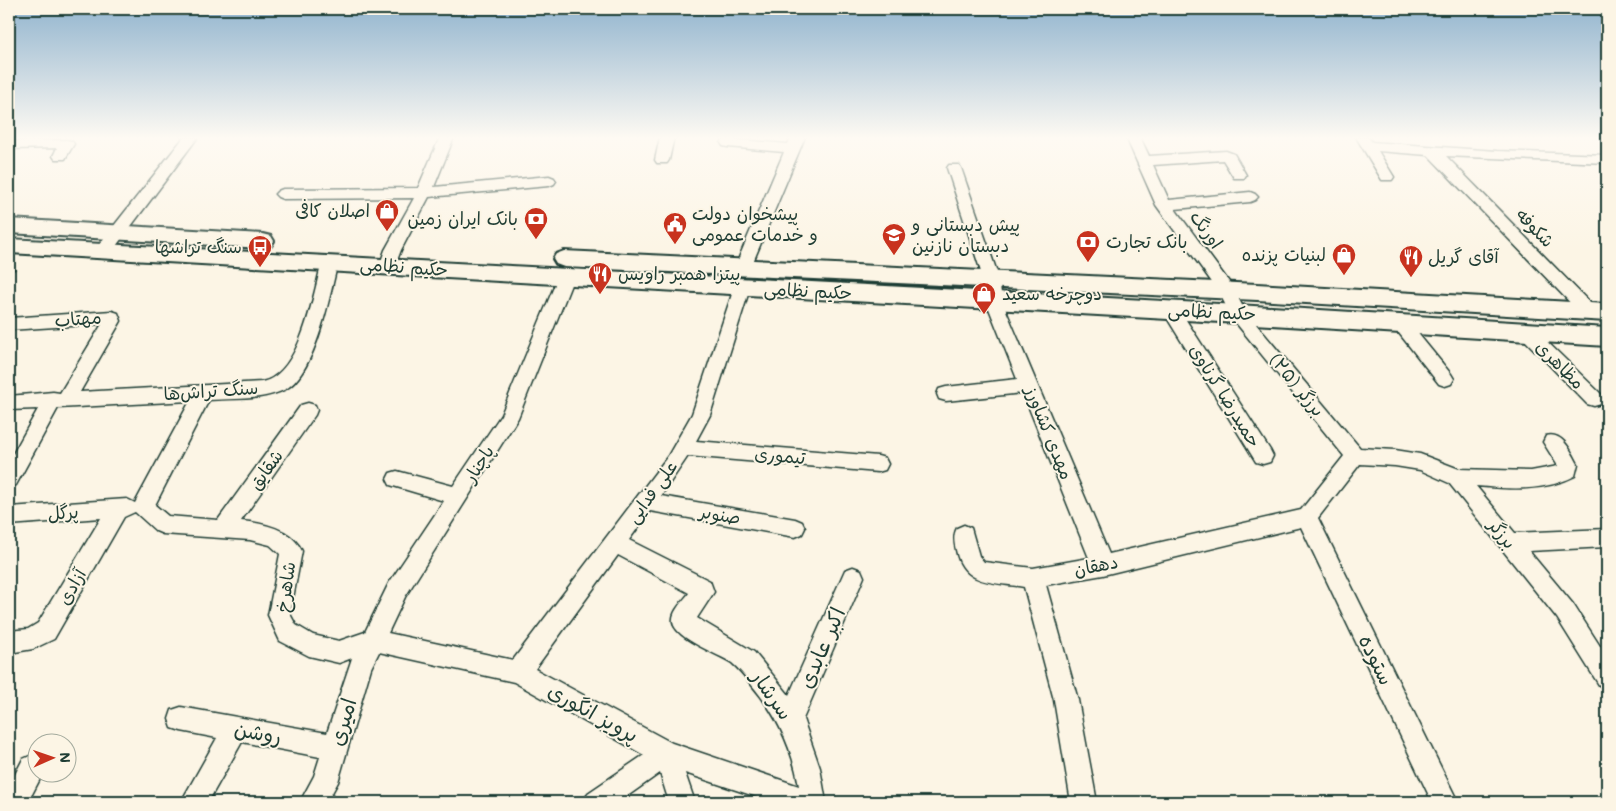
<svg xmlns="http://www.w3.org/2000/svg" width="1616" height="811" viewBox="0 0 1616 811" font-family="Mali,'Playpen Sans Arabic',sans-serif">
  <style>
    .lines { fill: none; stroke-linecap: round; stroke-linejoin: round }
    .minor-casing { stroke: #1f3d34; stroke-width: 3 }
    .secondary-casing { stroke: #1f3d34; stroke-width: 4 }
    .path { stroke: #1f3d34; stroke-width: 2.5; stroke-dasharray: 3 3; stroke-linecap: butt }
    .minor { fill: #fcf5e5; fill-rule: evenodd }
    .secondary { fill: #fcf5e5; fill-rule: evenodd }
    .labels { text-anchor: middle; stroke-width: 4; stroke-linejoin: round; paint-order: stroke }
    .poi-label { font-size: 18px; fill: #1f3d34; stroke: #fcf5e5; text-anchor: start }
    .street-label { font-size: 18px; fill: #1f3d34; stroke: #fcf5e5 }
    .near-street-label { font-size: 21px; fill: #1f3d34; stroke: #fcf5e5 }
  </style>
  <rect width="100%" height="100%" fill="#fcf5e5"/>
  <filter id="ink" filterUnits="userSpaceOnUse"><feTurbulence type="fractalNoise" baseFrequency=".02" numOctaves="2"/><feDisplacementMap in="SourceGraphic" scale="10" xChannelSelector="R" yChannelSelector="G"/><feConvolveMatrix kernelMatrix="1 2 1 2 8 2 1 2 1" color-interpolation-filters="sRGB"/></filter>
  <g filter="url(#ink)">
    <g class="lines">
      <g class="minor-casing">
        <path id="minor" d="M184,137H198L110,254L104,255L98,254L96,250L98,246Z
          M440,137H454L434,187L549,176L554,178L556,181L554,184L549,186L429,197L401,250L393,271L387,273L381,271L379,267L385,250L414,198L283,199L278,197L275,194L278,191L283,189L418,188Z
          M660,137H674L669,160L667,163H657L655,160Z
          M791,137H805L751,267L749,271L743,273L737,271L735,267L784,152L728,147L723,146L721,143L723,140L728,139L788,144Z
          M1126,137H1140L1149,156L1226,151L1234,154L1246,175L1244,178H1234L1223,160L1153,165L1169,200L1250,192L1255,194L1258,197L1255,200L1250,202L1175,209L1232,286L1245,311L1360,448L1395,450L1420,454L1459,469L1531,471L1558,466L1543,442L1546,436C1562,431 1571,451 1578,464L1575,476C1544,492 1509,489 1476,486L1515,533L1607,529V547L1529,551L1573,604L1607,657V688L1599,685L1557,618L1449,483L1420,470L1395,466L1360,464L1318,518L1458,802H1432L1301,527L1103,575L1046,585L1078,700L1097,802H1071L1054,700L1024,587C995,582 963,586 956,550C954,542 953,535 957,528L964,525L971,528L979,556L984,562L1033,568L1089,558L1023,393L946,401L939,399L937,394L939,389L946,387L1017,379L986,301L983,278L947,168L949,165H959L961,168L999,278L1002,301L1109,554L1301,510L1344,456L1232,318L1219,292L1156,205Z
          M1356,137H1368L1372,142L1497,151L1607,155V163L1446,156L1595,308L1598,312L1595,316L1589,318L1583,316L1428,155L1378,151L1394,177L1392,180H1382Z
          M67,140L72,141L74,144L65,159H55L53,156L57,148L9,149V141Z
          M330,257L336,258L338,262C330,294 316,372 286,389C263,401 234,398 209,400L155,505L168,516L218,520L301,405L308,403L315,405L317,410L315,415L241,521C263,523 292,529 302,551L290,614L296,625L313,635L339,641L365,632L389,583L444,501L390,485L387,479L390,473L397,471L453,486L501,415L558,277L560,273L566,271L572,273L574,277L518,418L405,597L388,633L513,660L668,456L692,414L734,288L736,284L742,282L748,284L750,288L710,415L696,441L878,456L885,458L888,464L885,470L878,472L688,456L661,496L795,519L802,522L805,528L802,534L795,537L650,511L629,540L710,581L714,592L697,618L754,652L789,695L845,570L853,567L861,570L864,577L803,719L820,768L826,802H772L685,773L695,802H669L660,773L619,802H584L588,793L644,755L514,682L379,652L371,668L338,782L327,802H300L314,776L320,757L242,742L208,802H181L217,738L181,731L172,728L169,719L172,710L181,707L327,733L352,658L339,663L309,656L280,641L268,615L280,554L270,545L250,540L163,534L156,531L135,512L124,517L54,639L33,649L9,653V631L28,629L38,623L101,518L9,525V507L127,499L135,503L190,401L58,408L16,485L9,487V461L38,409L9,410V396L53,392L60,393L102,324L9,330V318L112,311L118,313L121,321L80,392L262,382C301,374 313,295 322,262L324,258ZM618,555L689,593C684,600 671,612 673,622C675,639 719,654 732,663C739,669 744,675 750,683C776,713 792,746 799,786L672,743L535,669Z
          M1171,304L1177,306L1270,450L1273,456L1270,462L1263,464L1256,462L1162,310L1165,306Z
          M1401,318L1407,320L1451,374L1454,379L1451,384L1445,386L1439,384L1395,328L1392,324L1395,320Z
          M1527,326L1533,328L1601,394L1603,399L1601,404L1594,406L1587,404L1521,336L1518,332L1521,328Z
          M32,755L38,758V774H42L41,777L28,802H9V786L23,759Z"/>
      </g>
      <g class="secondary-casing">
        <path id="secondary" d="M9,219L263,234L271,236L274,241L271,246L263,248L9,233Z
          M9,239L1238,305L1607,328V346L1238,323L9,253Z
          M564,251L1257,284L1607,304V321L1257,300L564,267L556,264L553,259L556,254Z"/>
      </g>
      <path class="path" d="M9,275L17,266"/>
      <use href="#minor" class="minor"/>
      <use href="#secondary" class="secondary"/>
    </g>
  </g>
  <linearGradient id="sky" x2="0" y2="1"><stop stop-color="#91b4ce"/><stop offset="0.55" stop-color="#fefaf3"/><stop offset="1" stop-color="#fefaf3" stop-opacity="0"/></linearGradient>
  <rect width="1616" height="251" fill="url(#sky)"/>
  <defs>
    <g id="shop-pin" transform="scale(1.25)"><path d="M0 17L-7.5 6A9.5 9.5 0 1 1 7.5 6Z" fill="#c8321e" stroke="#fcf5e5"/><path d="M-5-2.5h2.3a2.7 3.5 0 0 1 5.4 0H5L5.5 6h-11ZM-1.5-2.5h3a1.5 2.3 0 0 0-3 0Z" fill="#fff"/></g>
    <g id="bank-pin" transform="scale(1.25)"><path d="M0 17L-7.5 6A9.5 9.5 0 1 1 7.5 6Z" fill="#c8321e" stroke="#fcf5e5"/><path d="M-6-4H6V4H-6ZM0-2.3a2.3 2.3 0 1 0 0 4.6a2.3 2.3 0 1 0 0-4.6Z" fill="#fff"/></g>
    <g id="civic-pin" transform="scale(1.25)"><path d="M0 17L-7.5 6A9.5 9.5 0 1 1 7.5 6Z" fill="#c8321e" stroke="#fcf5e5"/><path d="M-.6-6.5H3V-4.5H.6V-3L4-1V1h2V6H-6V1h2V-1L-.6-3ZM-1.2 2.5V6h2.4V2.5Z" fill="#fff"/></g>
    <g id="school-pin" transform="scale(1.25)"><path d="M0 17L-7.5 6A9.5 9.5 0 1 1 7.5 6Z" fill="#c8321e" stroke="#fcf5e5"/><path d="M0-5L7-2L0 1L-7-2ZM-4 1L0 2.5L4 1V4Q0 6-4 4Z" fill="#fff"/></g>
    <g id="bus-pin" transform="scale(1.25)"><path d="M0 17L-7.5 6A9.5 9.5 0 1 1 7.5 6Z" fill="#c8321e" stroke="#fcf5e5"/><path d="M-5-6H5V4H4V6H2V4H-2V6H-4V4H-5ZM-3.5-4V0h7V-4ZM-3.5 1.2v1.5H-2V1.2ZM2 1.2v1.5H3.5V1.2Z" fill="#fff"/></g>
    <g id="restaurant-pin" transform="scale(1.25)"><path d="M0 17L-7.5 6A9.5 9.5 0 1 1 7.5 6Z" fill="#c8321e" stroke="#fcf5e5"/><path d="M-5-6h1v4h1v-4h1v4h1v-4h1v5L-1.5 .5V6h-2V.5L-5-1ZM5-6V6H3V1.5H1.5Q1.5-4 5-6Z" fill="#fff"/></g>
  </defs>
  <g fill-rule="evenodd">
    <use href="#shop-pin" x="387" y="211"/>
    <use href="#bank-pin" x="536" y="219"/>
    <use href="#civic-pin" x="675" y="224"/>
    <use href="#school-pin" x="894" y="235"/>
    <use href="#bank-pin" x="1088" y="242"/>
    <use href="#bus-pin" x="260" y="247"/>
    <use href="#shop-pin" x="1344" y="255"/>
    <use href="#restaurant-pin" x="1411" y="257"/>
    <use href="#restaurant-pin" x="600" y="274"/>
    <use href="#shop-pin" x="984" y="294"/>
  </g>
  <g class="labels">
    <g class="poi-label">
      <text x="370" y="217" text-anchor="end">اصلان کافی</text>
      <text x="692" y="220">پیشخوان دولت<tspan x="692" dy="21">و خدمات عمومی</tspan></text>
      <text x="518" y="225" text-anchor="end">بانک ایران زمین</text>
      <text x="912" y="231">پیش دبستانی و<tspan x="912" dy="21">دبستان نازنین</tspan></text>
      <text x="1106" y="248">بانک تجارت</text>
      <text x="242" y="253" text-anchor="end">سنگ تراشها</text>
      <text x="1326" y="261" text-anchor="end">لبنیات پزنده</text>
      <text x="1428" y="263">آقای گریل</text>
      <text x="618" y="280">پیتزا همبر راویس</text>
      <text x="1002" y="300">دوچرخه سعید</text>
    </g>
    <g class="street-label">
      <text transform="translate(1535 228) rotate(46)" y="6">شکوفه</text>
      <text transform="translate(1206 230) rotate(54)" y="6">اورنگ</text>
      <text transform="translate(404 267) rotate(4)" y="6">حکیم نظامی</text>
      <text transform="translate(808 291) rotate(3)" y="6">حکیم نظامی</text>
      <text transform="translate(1212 312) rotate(3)" y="6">حکیم نظامی</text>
      <text transform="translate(78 319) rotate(-4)" y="6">مهتاب</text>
      <text transform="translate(1560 365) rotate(45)" y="6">مظاهری</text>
      <text transform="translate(1297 385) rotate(51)" y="6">برزگر (۲۵)</text>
      <text transform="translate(211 391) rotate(-4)" y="6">سنگ تراش‌ها</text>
      <text transform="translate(1225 396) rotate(58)" y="6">حمیدرضا گرناوی</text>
      <text transform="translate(1049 433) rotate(68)" y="6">مهدی کشاورز</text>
      <text transform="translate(780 456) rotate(5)" y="6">تیموری</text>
      <text transform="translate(479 464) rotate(-57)" y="6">پاچنار</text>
      <text transform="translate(266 470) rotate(-55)" y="6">شقایق</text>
      <text transform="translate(652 492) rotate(-54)" y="6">علی فدایی</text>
      <text transform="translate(63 513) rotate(-4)" y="6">پرگل</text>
      <text transform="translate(720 515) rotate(10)" y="6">صنوبر</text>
      <text transform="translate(1502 534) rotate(51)" y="6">برزگر</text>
      <text transform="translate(1096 566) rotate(-11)" y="6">دهقان</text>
      <text transform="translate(72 587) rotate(-60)" y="6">آزادی</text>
      <text transform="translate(286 587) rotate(-82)" y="6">شاهرخ</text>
    </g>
    <g class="near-street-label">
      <text transform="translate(822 648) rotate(-66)" y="7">اکبر عابدی</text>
      <text transform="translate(1376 660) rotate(64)" y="7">ستوده</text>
      <text transform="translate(772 695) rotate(55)" y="7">سرشار</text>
      <text transform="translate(593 713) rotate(29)" y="7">پرویز انگوری</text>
      <text transform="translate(343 722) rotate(-73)" y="7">امیری</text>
      <text transform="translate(258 733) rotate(11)" y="7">روشن</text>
    </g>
  </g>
  <rect width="1616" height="811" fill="none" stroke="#fcf5e5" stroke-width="30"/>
  <rect x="15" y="15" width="1586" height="781" fill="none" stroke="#1f3d34" stroke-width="2" filter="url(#ink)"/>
  <g transform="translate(52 758) rotate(88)"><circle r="24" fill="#fcf5e5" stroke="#a4ab9e"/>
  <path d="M0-4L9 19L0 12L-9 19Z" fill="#c8321e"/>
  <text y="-8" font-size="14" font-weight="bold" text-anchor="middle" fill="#1f3d34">N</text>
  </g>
</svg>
